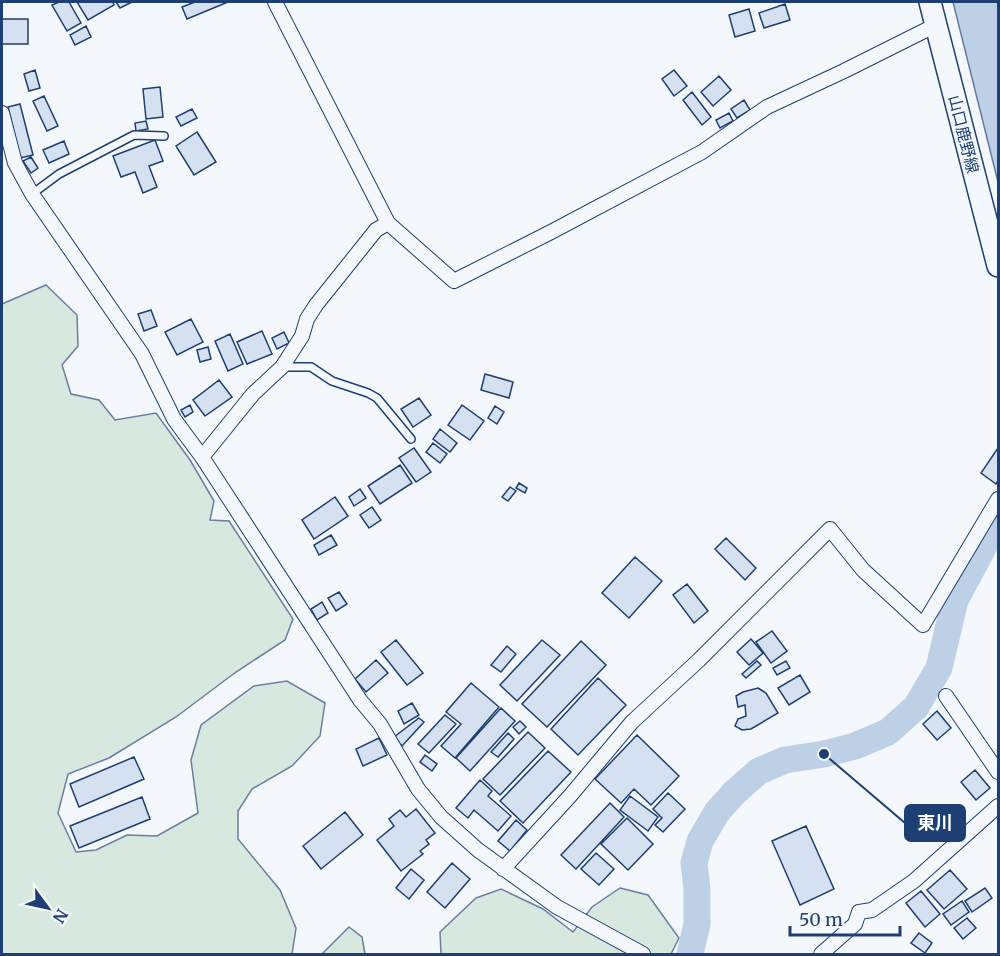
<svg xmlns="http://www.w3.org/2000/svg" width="1000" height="956" viewBox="0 0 1000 956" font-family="Merriweather,'Noto Sans JP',serif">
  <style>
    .green { fill: #d7e8df; stroke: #687fa3; stroke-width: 1.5 }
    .water { fill: #bed0e5; stroke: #687fa3; stroke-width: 1.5 }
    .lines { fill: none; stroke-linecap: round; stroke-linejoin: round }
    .river { stroke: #bed0e5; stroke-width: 27 }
    .building { fill: #d5e0f0; stroke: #1d3f73; stroke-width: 1.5 }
    .service-casing { stroke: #1d3f73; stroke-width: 10 }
    .minor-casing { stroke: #1d3f73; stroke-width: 16 }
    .primary-casing { stroke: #1d3f73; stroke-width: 24 }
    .service { stroke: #f4f7fb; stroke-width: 7 }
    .minor { stroke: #f4f7fb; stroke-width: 14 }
    .primary { stroke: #f4f7fb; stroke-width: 21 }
    .labels { text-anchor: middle; stroke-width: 4.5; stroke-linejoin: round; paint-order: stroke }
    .street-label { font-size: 16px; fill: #1d3f73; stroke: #f4f7fb }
    .leader { fill: none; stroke: #1d3f73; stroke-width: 2 }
    .callout-dot { fill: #1d3f73; stroke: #f4f7fb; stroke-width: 2 }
    .callout { fill: #1d3f73; stroke: #1d3f73; stroke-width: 2 }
    .callout-label { font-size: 18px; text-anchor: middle; font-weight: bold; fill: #fff }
  </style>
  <rect width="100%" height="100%" fill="#f4f7fb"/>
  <path class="green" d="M46,285L77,315L78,346L62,365L71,394L99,400L115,420L156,413L190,460L214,501L210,520L229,521L293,619L285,640L236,672L176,717L109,758L68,774L58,813L76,852L96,850L127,835L157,836L198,813L191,760L201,725L254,686L287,681L325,703L320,736L292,766L252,789L238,811V839L280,890L296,928L292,954H2V304Z
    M620,888L648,895L679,938L671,954H441L440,932L476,898L501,889L543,909L573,932L592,907Z
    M349,927L362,937L365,954H322Z"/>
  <path class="water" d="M953,2H998V182Z"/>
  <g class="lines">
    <path class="river" d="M690,954L697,924V889L694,863L700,841L717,812L734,793L759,771L785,760L824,754L855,746L888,732L916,707L939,668L955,600L998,520"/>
  </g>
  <path class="building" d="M59,2H69L81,23L67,31L52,5Z
    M77,2H113L114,5L88,20Z
    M116,2H132L120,8Z
    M195,2H228L187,19L182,7Z
    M785,4L790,20L764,28L759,13Z
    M749,9L755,31L735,37L729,15Z
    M2,19H28V44H2Z
    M86,26L91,37L75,45L70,35Z
    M35,70L40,88L29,91L24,74Z
    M674,70L687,86L674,96L662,79Z
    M719,76L731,90L713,106L701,92Z
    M160,87L163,117L146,119L143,89Z
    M692,92L711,117L702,125L683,100Z
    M44,96L58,126L47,131L33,101Z
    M744,100L750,110L737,118L731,109Z
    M20,104L33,155L20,158L8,107Z
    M192,109L197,118L181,126L176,117Z
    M729,113L733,121L720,128L716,120Z
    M146,121L148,129L136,131L135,123Z
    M197,132L216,162L194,175L176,146Z
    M155,140L163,161L149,166L157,187L143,193L135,172L121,177L113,156Z
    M64,141L69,154L49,163L43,150Z
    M31,157L38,168L31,173L23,161Z
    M151,310L157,326L144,331L138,314Z
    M191,319L203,342L177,355L165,332Z
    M262,331L272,354L247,364L237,342Z
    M284,332L289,343L277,349L272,338Z
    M230,334L243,364L228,371L215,341Z
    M208,347L211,359L200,362L197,350Z
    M485,374L513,382L509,398L481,390Z
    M219,380L232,397L205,416L193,400Z
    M419,398L431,415L413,427L401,409Z
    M190,405L193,412L185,417L181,410Z
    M462,405L484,421L470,440L448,425Z
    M495,406L504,412L497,424L488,418Z
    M440,429L457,443L450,452L433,439Z
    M433,443L447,454L440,463L426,452Z
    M414,448L431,472L416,482L399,458Z
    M998,448V481L996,484L981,473Z
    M400,465L412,483L380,504L368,486Z
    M519,483L527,488L525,493L516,488Z
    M510,487L516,491L508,501L502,497Z
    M360,489L366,498L354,506L349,497Z
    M335,497L348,516L314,539L302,520Z
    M372,507L381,520L369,528L360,515Z
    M331,535L337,545L319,555L314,545Z
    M726,538L756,568L745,580L715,549Z
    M635,557L662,581L629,618L602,593Z
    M687,584L708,611L694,623L673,595Z
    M339,592L347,604L336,611L328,598Z
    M322,602L328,613L317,620L311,609Z
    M772,631L787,651L771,663L756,642Z
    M751,639L763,653L749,665L737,652Z
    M396,640L423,673L407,685L381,652Z
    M542,640L560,655L517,701L500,685Z
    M581,641L606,665L547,727L522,704Z
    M507,646L516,654L501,672L491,665Z
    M376,660L388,673L366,692L355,679Z
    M757,661L761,665L746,678L742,674Z
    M786,661L790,668L777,675L773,668Z
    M800,675L810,692L789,705L778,688Z
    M598,678L626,705L578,755L551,729Z
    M471,683L499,707L455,758L441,746L461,724L446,712Z
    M758,688L766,693L778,713L751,729L742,730L735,726L738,719L746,716L745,705L738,707L736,696L743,692Z
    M412,703L419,715L404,724L398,711Z
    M501,708L515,721L470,771L456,758Z
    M937,711L951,728L937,740L923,724Z
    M445,715L456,724L429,753L418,744Z
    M419,718L424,722L402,746L394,737Z
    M520,721L526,727L519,734L513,727Z
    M528,732L545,748L500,795L483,779Z
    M508,733L514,739L498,757L491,752Z
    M637,735L679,776L651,805L634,789L621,803L595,779Z
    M379,738L387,755L363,766L356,749Z
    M548,751L571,772L523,823L500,801Z
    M425,755L437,764L432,771L420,762Z
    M134,757L144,779L79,807L70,784Z
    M975,770L990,788L976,800L961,782Z
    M480,780L492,791L488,796L511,816L498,831L474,810L468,818L456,808Z
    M668,793L685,809L663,832L655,825L662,818L653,809Z
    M630,796L658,817L648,831L620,810Z
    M142,797L150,819L79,848L70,826Z
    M610,803L624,817L576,869L561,855Z
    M416,809L435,833L426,840L429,844L420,851L423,854L401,871L377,840L394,826L389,819L400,810L406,817Z
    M345,812L363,835L321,869L303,846Z
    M627,818L653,844L628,870L601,844Z
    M516,820L527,830L510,851L498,841Z
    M806,826L834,889L800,905L772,841Z
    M596,853L614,869L599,885L581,869Z
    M452,863L470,879L445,908L427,892Z
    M411,869L424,880L409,899L396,888Z
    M950,870L967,889L944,909L927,890Z
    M985,888L992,898L972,912L965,901Z
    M921,891L940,914L925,927L906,903Z
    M962,901L969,912L951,925L943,914Z
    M967,918L976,928L963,939L954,928Z
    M919,933L932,943L925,953L911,943Z"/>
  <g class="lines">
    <g class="service-casing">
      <path id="service" d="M32,194L59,174L134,135L164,136
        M282,367H311L332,381L368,393L377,398L411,439"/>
    </g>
    <g class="minor-casing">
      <path id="minor" d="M275,2L388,223L454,281L551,232L702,152L767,107L844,71L936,25
        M2,113L15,163L32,194L142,354L174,419L202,457L360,700L380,724L418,789L441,817L478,850L557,907L643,954
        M202,457L253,394L282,367L302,336L307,319L316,305L376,230L388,223
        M946,696L998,772
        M503,869L570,796L632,722L699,660L830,529L863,570L923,625L998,499
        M821,954L855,924L859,912L872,910L914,881L998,806"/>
    </g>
    <g class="primary-casing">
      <path id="primary" d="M930,2L998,266"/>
    </g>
    <use href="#service" class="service"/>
    <use href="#minor" class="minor"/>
    <use href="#primary" class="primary"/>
  </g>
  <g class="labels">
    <g class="street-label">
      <text transform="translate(964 134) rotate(76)" y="6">山口鹿野線</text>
    </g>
  </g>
  <path class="leader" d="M824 754L905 823"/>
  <circle class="callout-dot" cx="824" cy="754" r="6"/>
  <rect class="callout" x="905" y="805" width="60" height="36" rx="6"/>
  <g class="callout-label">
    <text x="935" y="829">東川</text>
  </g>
  <rect width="1000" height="956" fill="none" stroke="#1d3f73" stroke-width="6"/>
  <g transform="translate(48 908) rotate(123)" stroke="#f4f7fb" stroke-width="4.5" paint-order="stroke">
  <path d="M0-4.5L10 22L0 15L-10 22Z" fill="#1d3f73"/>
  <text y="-9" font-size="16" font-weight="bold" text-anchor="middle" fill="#1d3f73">N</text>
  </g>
  <path d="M790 926v9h110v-9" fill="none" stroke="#1d3f73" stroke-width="3"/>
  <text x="799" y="926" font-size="18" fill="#1d3f73" stroke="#f4f7fb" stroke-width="4.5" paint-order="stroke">50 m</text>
</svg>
